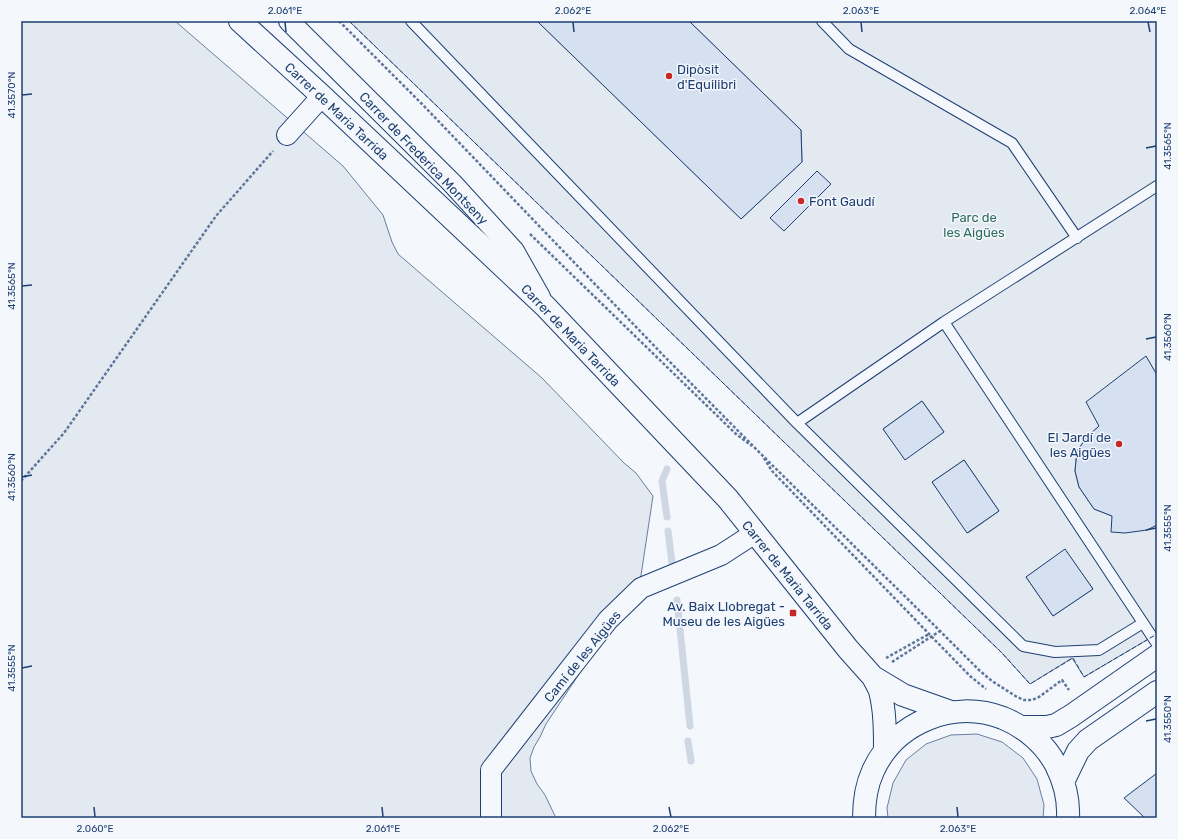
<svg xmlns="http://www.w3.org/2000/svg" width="1178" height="839" viewBox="0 0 1178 839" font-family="Rubik,sans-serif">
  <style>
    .green { fill: #e3e9f0; stroke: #687fa3; fill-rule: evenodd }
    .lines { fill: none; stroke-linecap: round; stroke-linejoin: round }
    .stream { stroke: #cfd7e4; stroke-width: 7 }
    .building { fill: #d5e0f0; stroke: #1d3f73 }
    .lane-casing { stroke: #1d3f73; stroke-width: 12 }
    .street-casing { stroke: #1d3f73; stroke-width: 22 }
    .secondary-casing { stroke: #1d3f73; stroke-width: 24 }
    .path { stroke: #5e769c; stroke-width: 2.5; stroke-dasharray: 3 2; stroke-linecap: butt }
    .lane { stroke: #f4f7fb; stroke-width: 10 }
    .street { stroke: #f4f7fb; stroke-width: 20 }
    .secondary { stroke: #f4f7fb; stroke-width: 22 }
    .fence { stroke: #1d3f73; stroke-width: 1; stroke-dasharray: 5 2; stroke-linecap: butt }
    .ticks { fill: none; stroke: #1d3f73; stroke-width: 1.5 }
    .poi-dot { fill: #c62828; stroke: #f4f7fb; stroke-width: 1.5 }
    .labels { text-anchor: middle; stroke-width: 3; stroke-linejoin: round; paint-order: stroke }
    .poi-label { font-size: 13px; fill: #1d3f73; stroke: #f4f7fb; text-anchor: start }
    .street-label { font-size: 13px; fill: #1d3f73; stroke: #f4f7fb }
    .park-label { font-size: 13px; fill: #2c6c60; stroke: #f4f7fb }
    .neatline { fill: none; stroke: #1d3f73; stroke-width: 1.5 }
    .ticks-label { font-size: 10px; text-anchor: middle; fill: #1d3f73 }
  </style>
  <rect width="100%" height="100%" fill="#f4f7fb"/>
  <path class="green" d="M21,21H175L343,166L383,215L392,242L398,254L542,378L624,463L636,473L653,496L640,582L546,724L540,737L534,747L530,758L531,771L537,784L545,795L556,818H21Z
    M349,21H537L741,219L802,162L801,130L689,21H1157V375L1146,357L1099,426L1087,437L1077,451L1075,471L1079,487L1094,509L1112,516L1157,525V634L1084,677L1072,658L1030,684L1002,653ZM922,401L944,432L905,459L883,429ZM964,460L999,511L968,533L932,482ZM1065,550L1093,589L1053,616L1026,577Z
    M977,734L1002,742L1023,758L1037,779L1044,805L1043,818H888L887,808L893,783L906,760L926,744L951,735Z"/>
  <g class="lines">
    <path class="stream" d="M667,517L662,481L667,469
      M668,531L672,563
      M677,600L690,726
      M688,741L691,761"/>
  </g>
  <path class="building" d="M537,21H689L801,130L802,162L741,219Z
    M817,171L831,184L784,231L770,218Z
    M1146,356L1157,375V525L1147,530L1125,533L1111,532L1112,516L1094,509L1079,487L1075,471L1077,451L1087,437L1099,426L1086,402Z
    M922,401L944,432L905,460L883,429Z
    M964,460L999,511L967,533L932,482Z
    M1065,549L1093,589L1053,616L1026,577Z
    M1157,773V818H1145L1124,798Z"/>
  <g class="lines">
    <g class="lane-casing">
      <path id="lane" d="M411,21L797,423L1023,646L1055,652L1099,650L1143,623
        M822,21L849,49L1012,143L1077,238
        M1157,186L944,322L1157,644
        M797,423L944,322"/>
    </g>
    <g class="street-casing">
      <path id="street" d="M289,21L452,183L514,251L540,297
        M287,135L322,96
        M491,818V770L608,620L641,588L721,555L755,533"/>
    </g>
    <g class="secondary-casing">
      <path id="secondary" d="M240,21L322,96L545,306L728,499L848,649L873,677L903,695L951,712
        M873,677C875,681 878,686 880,691C885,710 885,731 885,751
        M1020,727H1047L1056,725L1071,716L1157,656
        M1063,782L1078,751L1088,740L1157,692
        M864,818C864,802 866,786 873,771C895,722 953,699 1003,718C1025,727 1045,744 1056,765C1064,781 1069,800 1068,818"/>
    </g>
    <path class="path" d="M339,21L422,104L663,355L761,454L940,631L980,671L992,681L1017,697L1024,700H1032L1039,697L1062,680L1069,690
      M530,234L736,434L752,446
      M764,458L772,471L931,636L970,676L986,689
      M21,481L64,433L216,216L273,151
      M886,658L929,634
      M892,662L940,631"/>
    <use href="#lane" class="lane"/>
    <use href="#street" class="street"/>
    <use href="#secondary" class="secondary"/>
    <path class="fence" d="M349,21L1002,653L1030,684L1073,658L1084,677L1157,634"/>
  </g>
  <path class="ticks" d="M285,22L286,32M573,22L574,32M861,22L862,32M1148,22L1150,32M22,95L32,94M1146,148L1156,146M22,286L32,285M1146,339L1156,337M22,477L32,475M1146,530L1156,528M22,668L32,666M1146,721L1156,719M94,807L95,817M382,807L383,817M669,807L671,817M957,807L958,817"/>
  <g class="poi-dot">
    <circle cx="669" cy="76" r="4"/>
    <circle cx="801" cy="201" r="4"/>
    <circle cx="1119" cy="444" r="4"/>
    <rect x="789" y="609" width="8" height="8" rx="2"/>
  </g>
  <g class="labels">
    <g class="poi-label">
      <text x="677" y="74">Dipòsit<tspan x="677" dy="15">d'Equilibri</tspan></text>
      <text x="809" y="206">Font Gaudí</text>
      <text x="1111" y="442" text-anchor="end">El Jardí de<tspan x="1111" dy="15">les Aigües</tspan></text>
      <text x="785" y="611" text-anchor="end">Av. Baix Llobregat -<tspan x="785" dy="15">Museu de les Aigües</tspan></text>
    </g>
    <g class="street-label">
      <text transform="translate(337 111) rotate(43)" y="5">Carrer de Maria Tarrida</text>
      <text transform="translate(424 158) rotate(46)" y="5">Carrer de Frederica Montseny</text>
      <text transform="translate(571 335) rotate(46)" y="5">Carrer de Maria Tarrida</text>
      <text transform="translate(788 575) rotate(51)" y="5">Carrer de Maria Tarrida</text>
      <text transform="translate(582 656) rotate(-51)" y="5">Camí de les Aigües</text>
    </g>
    <g class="park-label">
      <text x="974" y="222">Parc de<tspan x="974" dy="15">les Aigües</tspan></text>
    </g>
  </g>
  <rect width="1178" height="839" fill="none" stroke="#f4f7fb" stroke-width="44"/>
  <rect x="22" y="22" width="1134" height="795" class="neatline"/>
  <g class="ticks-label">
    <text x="285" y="14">2.061°E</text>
    <text x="573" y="14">2.062°E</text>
    <text x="861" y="14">2.063°E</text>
    <text x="1148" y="14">2.064°E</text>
    <text transform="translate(11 95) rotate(-90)" y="4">41.3570°N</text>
    <text transform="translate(1167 146) rotate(-90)" y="4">41.3565°N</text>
    <text transform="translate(11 286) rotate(-90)" y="4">41.3565°N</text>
    <text transform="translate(1167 337) rotate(-90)" y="4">41.3560°N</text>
    <text transform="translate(11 477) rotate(-90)" y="4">41.3560°N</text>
    <text transform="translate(1167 528) rotate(-90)" y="4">41.3555°N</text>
    <text transform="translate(11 668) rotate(-90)" y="4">41.3555°N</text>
    <text transform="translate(1167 719) rotate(-90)" y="4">41.3550°N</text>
    <text x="95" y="832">2.060°E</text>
    <text x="383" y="832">2.061°E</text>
    <text x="671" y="832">2.062°E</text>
    <text x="958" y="832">2.063°E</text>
  </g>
</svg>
